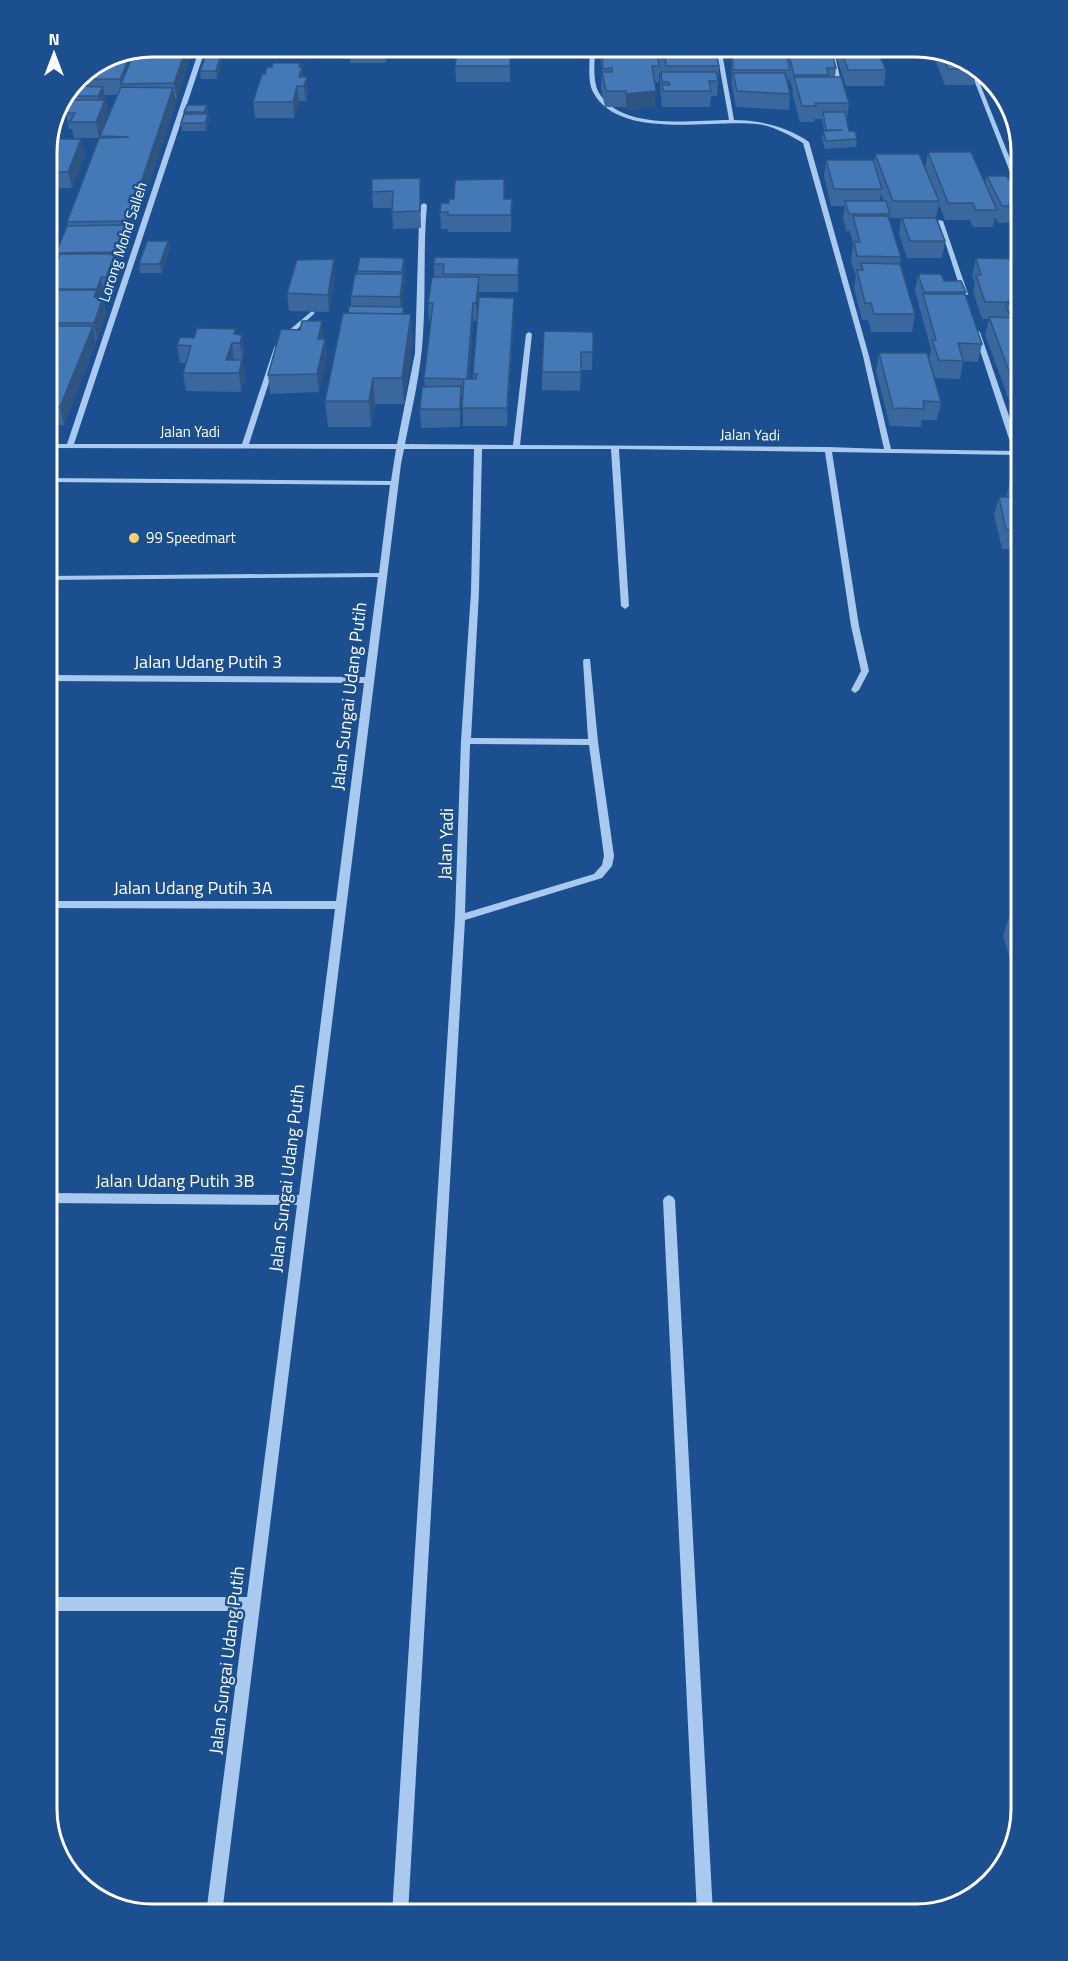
<svg xmlns="http://www.w3.org/2000/svg" width="1068" height="1961" viewBox="0 0 1068 1961" font-family="'Titillium Web',sans-serif">
  <style>
    .lines { fill: none; stroke-linecap: round; stroke-linejoin: round }
    .minor { fill: #a9c9ee; fill-rule: evenodd }
    .wall { fill: #3a679d; fill-rule: evenodd }
    .shaded-wall { fill: #305480 }
    .building { fill: #4478b7; stroke: #305480; stroke-width: 1.5 }
    .poi-dot { fill: #ffd166; stroke: #1b4f8f; stroke-width: 2 }
    .labels { text-anchor: middle; stroke-width: 5; stroke-linejoin: round; paint-order: stroke }
    .far-street-label { font-size: 15px; fill: #fff; stroke: #1b4f8f }
    .far-poi-label { font-size: 15px; fill: #fff; stroke: #1b4f8f; text-anchor: start }
    .street-label { font-size: 18px; fill: #fff; stroke: #1b4f8f }
    .rim { fill: none; stroke: #fff; stroke-width: 3 }
  </style>
  <rect width="100%" height="100%" fill="#1b4f8f"/>
  <g class="lines">
    <path class="minor" d="M200,47H206L74,444H242L274,348L281,337L312,311L315,313L314,314L286,339L280,348L249,444H397L415,353L419,221L421,205L424,203L427,205C423,248 426,292 423,335C421,372 412,408 405,444L513,445L526,334L529,332L532,334L520,445L828,447L884,449L863,356L803,143C789,135 773,126 757,124C712,119 619,141 593,92C587,80 590,60 590,47H595C595,61 592,80 599,93C622,131 691,120 729,120L716,47H721L734,120C760,120 788,127 809,142L869,356L891,449L1013,451L974,332L977,330L980,332L1021,451V455L832,452L859,626L869,671L859,690L855,693L851,690L861,671L851,626L825,452L619,449L629,606L625,609L621,606L611,449H482L479,592L471,738L588,739L583,661L584,659H590L598,742L614,856L612,866L602,878L465,920L408,1914H392L455,918L461,741L471,592L474,449H404L401,464L222,1914H206L245,1611H47V1597H247L297,1205L47,1203V1193L299,1195L335,909L47,908V901H336L364,683L47,681V675L365,677L378,577L47,580V576L379,573L390,485L47,482V478L391,481L396,449L47,448V444H67ZM470,744L589,745L604,856L602,865L594,874L465,913Z
      M326,47H332L329,54L326,56L323,54Z
      M828,47H833L842,86L837,85Z
      M967,62L972,64L1021,186V191L1017,190Z
      M938,220L943,221L968,294L967,295L962,294Z
      M669,1195L673,1197L675,1200L713,1914H697L663,1200L665,1197Z"/>
  </g>
  <path class="wall" d="M152,46L192,47V52L177,99H175L176,103L131,238H128V242L120,269H117L118,271L109,295H104L103,298L106,314L97,340H96V343L64,425H47V272L55,267L58,260L56,253L68,226L67,222L100,136L118,95H105L108,116L99,138H74L72,129H69L66,112H62L78,77L112,54L127,51L128,54H131V59Z
    M342,47H388L386,63H350V59H343Z
    M455,47H512V53H505H510V82H456L455,66L459,53H456Z
    M533,47H581L533,48Z
    M599,47H712L714,58L719,66L717,96H711L710,107H662L660,88V73H659V82H654L655,107L626,110L625,107H605L601,88L602,72Z
    M725,47H821L820,51L824,57L836,68L835,77L849,103L847,119H846L849,131L857,139L856,147L825,149L822,139L824,131L822,119H814V122H800L792,93L793,90L789,77L788,86L790,94L789,110L736,107L732,86L731,57H725ZM785,51H797H788V60Z
    M834,47H903L902,55H880L886,70L884,86H846L837,59L838,52H835Z
    M922,47L975,65L977,69L974,85H945L935,60L936,55H926Z
    M220,58L221,66L217,79H201L200,71Z
    M300,67H302L303,77L308,93L306,101H299L294,118H255L253,102Z
    M999,94L1013,112L1021,152L1004,111L1006,104H1003Z
    M207,105L209,122L206,131H182L181,123L185,114L184,112Z
    M61,114L62,117L52,139H81L85,155L72,188L47,189V146Z
    M928,152L985,184L987,176L1008,179H1022V222L998,223L995,217L993,227H973L970,220H945L939,204L936,218L945,241L942,258H907L899,234L901,218H891L890,216L889,219L901,257L900,264L915,314L912,332H871L868,320H862L854,288L856,274H855L851,260L853,244L850,231H846L843,218L845,206H831L824,176L826,160L874,163L875,154L925,168ZM881,193L884,201H880Z
    M420,178L421,228L393,229L392,208H373L372,192Z
    M504,199H512L511,232H448V229H441L440,212Z
    M168,241L169,250L162,273H140L139,264Z
    M1017,247H1022V405H1020L1019,400H1009L985,335L989,319H982L973,292L975,283L972,276L976,258L1014,259Z
    M404,258L405,275L402,307L413,339L404,404H375L371,427H328L325,401L348,313L351,306V296L358,274L357,271Z
    M519,258L518,292H479L477,321H473L469,379H473V374L514,298V315L507,426H463V397H461L460,427L421,428L420,409L425,387L424,378L431,321H429L428,303L434,277V264Z
    M918,274L944,281L966,292L965,294L982,344L978,362L963,361L960,379L935,378L929,358L931,350L915,291Z
    M335,277L329,312L289,311L287,293Z
    M593,332L592,370H581L580,391L542,390V372Z
    M236,334L245,352L242,361L245,378L241,392L186,391L183,373L186,363H180L177,345L194,338Z
    M324,339H325L327,357L319,392L270,394L268,375Z
    M879,353L941,402L937,420H922L921,427L890,426L876,371Z
    M1010,482L1022,483V556H1018L1017,549H1002L994,515L999,497H1006Z
    M1009,917H1022V972H1014L1003,936Z"/>
  <path class="shaded-wall" d="M187,47H192V52L177,99L174,83Z
    M385,47H388L386,63L385,48Z
    M131,54L133,69L121,84L122,95L120,79Z
    M220,58L221,66L217,79L216,71Z
    M300,63L301,73L302,67L303,83L300,86L299,67Z
    M87,71L86,75L88,87L77,86L85,73Z
    M307,77L308,93L306,101L304,86Z
    M297,86L299,101L294,118L293,102Z
    M103,87L108,116L99,138L96,122L100,111L98,96Z
    M173,88L176,103L131,238L128,221Z
    M656,91L655,107L626,110V94Z
    M207,105L209,122L206,131L204,112Z
    M61,114L62,117L52,140L51,136Z
    M81,139L85,155L72,188L68,172Z
    M125,225L128,242L120,269L117,252Z
    M168,241L169,250L162,273L160,264Z
    M115,254L118,271L109,295L106,277Z
    M404,258L405,275L404,284V292L401,315L400,297L402,281V272Z
    M519,258V275L518,292V275Z
    M334,259L335,277L329,312L328,295Z
    M101,277L104,295L103,298L106,314L97,340L94,323V297L97,290L100,306L97,289Z
    M479,277V295L477,321L476,303Z
    M514,298V315L507,426V408Z
    M473,303V321L467,397V379Z
    M411,314L413,339L404,404L402,378Z
    M322,321L324,339H318Z
    M93,326L96,343L64,425L60,407Z
    M242,335L245,352L243,361L240,343Z
    M325,339L327,357L319,392L317,374Z
    M232,343L234,361L226,360Z
    M242,360L245,378L241,392L239,373Z
    M373,378L375,404L371,427L369,401Z
    M461,386V404L460,427V409Z"/>
  <path class="building" d="M152,46L187,47L174,83L121,84L135,50Z
    M350,47H385V48H349Z
    M459,47H505V52H459Z
    M601,47H657L659,55L658,48H685V47H712L714,58H717L719,66H666L665,58H658L659,66H652L656,91L626,94V91H606L602,72H612V68L603,69Z
    M732,47H750V49H785L790,70H733Z
    M840,47H876L886,70H848Z
    M788,51H822L824,57H833L836,68H827L828,75H794Z
    M457,53H510V66H455Z
    M941,53L975,65L977,69H948Z
    M112,54H131L120,79H88L91,75H86V72Z
    M205,58H220L216,71H200Z
    M273,63H300L299,67H302L299,77H307L304,86H297L293,102H253L262,74H265L267,67H272Z
    M661,72H716L718,81H709L711,91H663L662,85H670L669,82H662Z
    M85,73L77,86L103,87L98,96H69L78,77Z
    M733,73H785L790,94L737,91Z
    M794,77H841L849,103H815L816,106H802Z
    M121,87L173,88L128,221L67,222L99,138L129,137L100,136Z
    M72,100H105L96,122H70L75,113H66Z
    M187,105H207L204,112H184Z
    M823,112H845L849,131H855L857,139L826,141L823,131L843,130H826Z
    M184,114H208L205,123H181Z
    M50,139H81L68,172H47V146Z
    M928,152H971L997,210H976L973,203H948Z
    M875,154H919L939,201H893Z
    M826,160H873L882,189H834Z
    M987,176H1007L1008,179H1022V206H1002Z
    M420,178V211L392,212L393,191L372,192V179Z
    M504,179V199H512L511,215H448V212H440L441,203H449V199H454L455,180Z
    M845,201H886L890,214H849Z
    M853,216H888L901,257L857,256L854,242H860Z
    M902,218H936L945,241H910Z
    M125,225L117,252L56,253L67,226Z
    M147,241H168L160,264H139Z
    M1017,247H1022V258Z
    M60,254H115L106,277H101L97,289H47V272L49,267H55Z
    M360,257L404,258L402,272L357,271Z
    M435,257L519,258L518,275L443,274L444,264H434Z
    M976,258L1020,259L1022,262V302H985L976,275H981Z
    M334,259L328,295L287,293L297,260Z
    M861,263L900,264L915,314H874L871,303H865L857,270H863Z
    M355,274H403L400,297L351,296Z
    M918,274H941L944,281H961L966,292H924Z
    M432,277H479L476,303H473L467,379L424,378L433,303H428Z
    M47,290H97L94,297H103L94,323H47Z
    M923,294H965L982,344L958,343L963,361L939,360L932,340H936Z
    M479,297L514,298L507,408H462L464,379H476L477,374H473Z
    M1006,304H1022V314H1009Z
    M349,306L404,307L402,314L348,313Z
    M343,313L411,314L402,378H373L369,401H325Z
    M989,317L1022,318V382H1013Z
    M302,321H322L318,339H325L317,374L268,375L281,329L300,330Z
    M47,326H93L60,407H47Z
    M197,328L236,329L234,334L242,335L240,343H232L226,360H242L239,373H183L191,346L177,345L180,337L194,338Z
    M544,331L593,332V352H581V372H542Z
    M879,353H927L941,402L923,401L924,409L893,408Z
    M461,386L460,409H420L422,387Z
    M1010,482L1022,483V531L1006,530L999,497H1013Z
    M1009,917H1022V953H1020Z"/>
  <circle class="poi-dot" cx="134" cy="538" r="6"/>
  <g class="labels">
    <g class="far-street-label">
      <text transform="translate(123 242) rotate(-72)" y="5">Lorong Mohd Salleh</text>
      <text x="190" y="437">Jalan Yadi</text>
      <text transform="translate(750 435) rotate(1)" y="5">Jalan Yadi</text>
    </g>
    <g class="far-poi-label">
      <text x="146" y="543">99 Speedmart</text>
    </g>
    <g class="street-label">
      <text x="208" y="668">Jalan Udang Putih 3</text>
      <text transform="translate(349 696) rotate(-83)" y="6">Jalan Sungai Udang Putih</text>
      <text transform="translate(446 844) rotate(-88)" y="6">Jalan Yadi</text>
      <text x="193" y="894">Jalan Udang Putih 3A</text>
      <text transform="translate(287 1178) rotate(-83)" y="6">Jalan Sungai Udang Putih</text>
      <text x="175" y="1187">Jalan Udang Putih 3B</text>
      <text transform="translate(227 1660) rotate(-83)" y="6">Jalan Sungai Udang Putih</text>
    </g>
  </g>
  <path d="M0 0H1068V1961H0ZM152 57H916A95 95 0 0 1 1011 152V1809A95 95 0 0 1 916 1904H152A95 95 0 0 1 57 1809V152A95 95 0 0 1 152 57Z" fill="#1b4f8f" fill-rule="evenodd"/>
  <path class="rim" d="M152 57H916A95 95 0 0 1 1011 152V1809A95 95 0 0 1 916 1904H152A95 95 0 0 1 57 1809V152A95 95 0 0 1 152 57Z"/>
  <g transform="translate(54 54)" stroke="#1b4f8f" stroke-width="4.5" paint-order="stroke">
  <path d="M0-4.5L10 22L0 15L-10 22Z" fill="#ffffff"/>
  <text y="-9" font-size="16" font-weight="bold" text-anchor="middle" fill="#ffffff">N</text>
  </g>
</svg>
